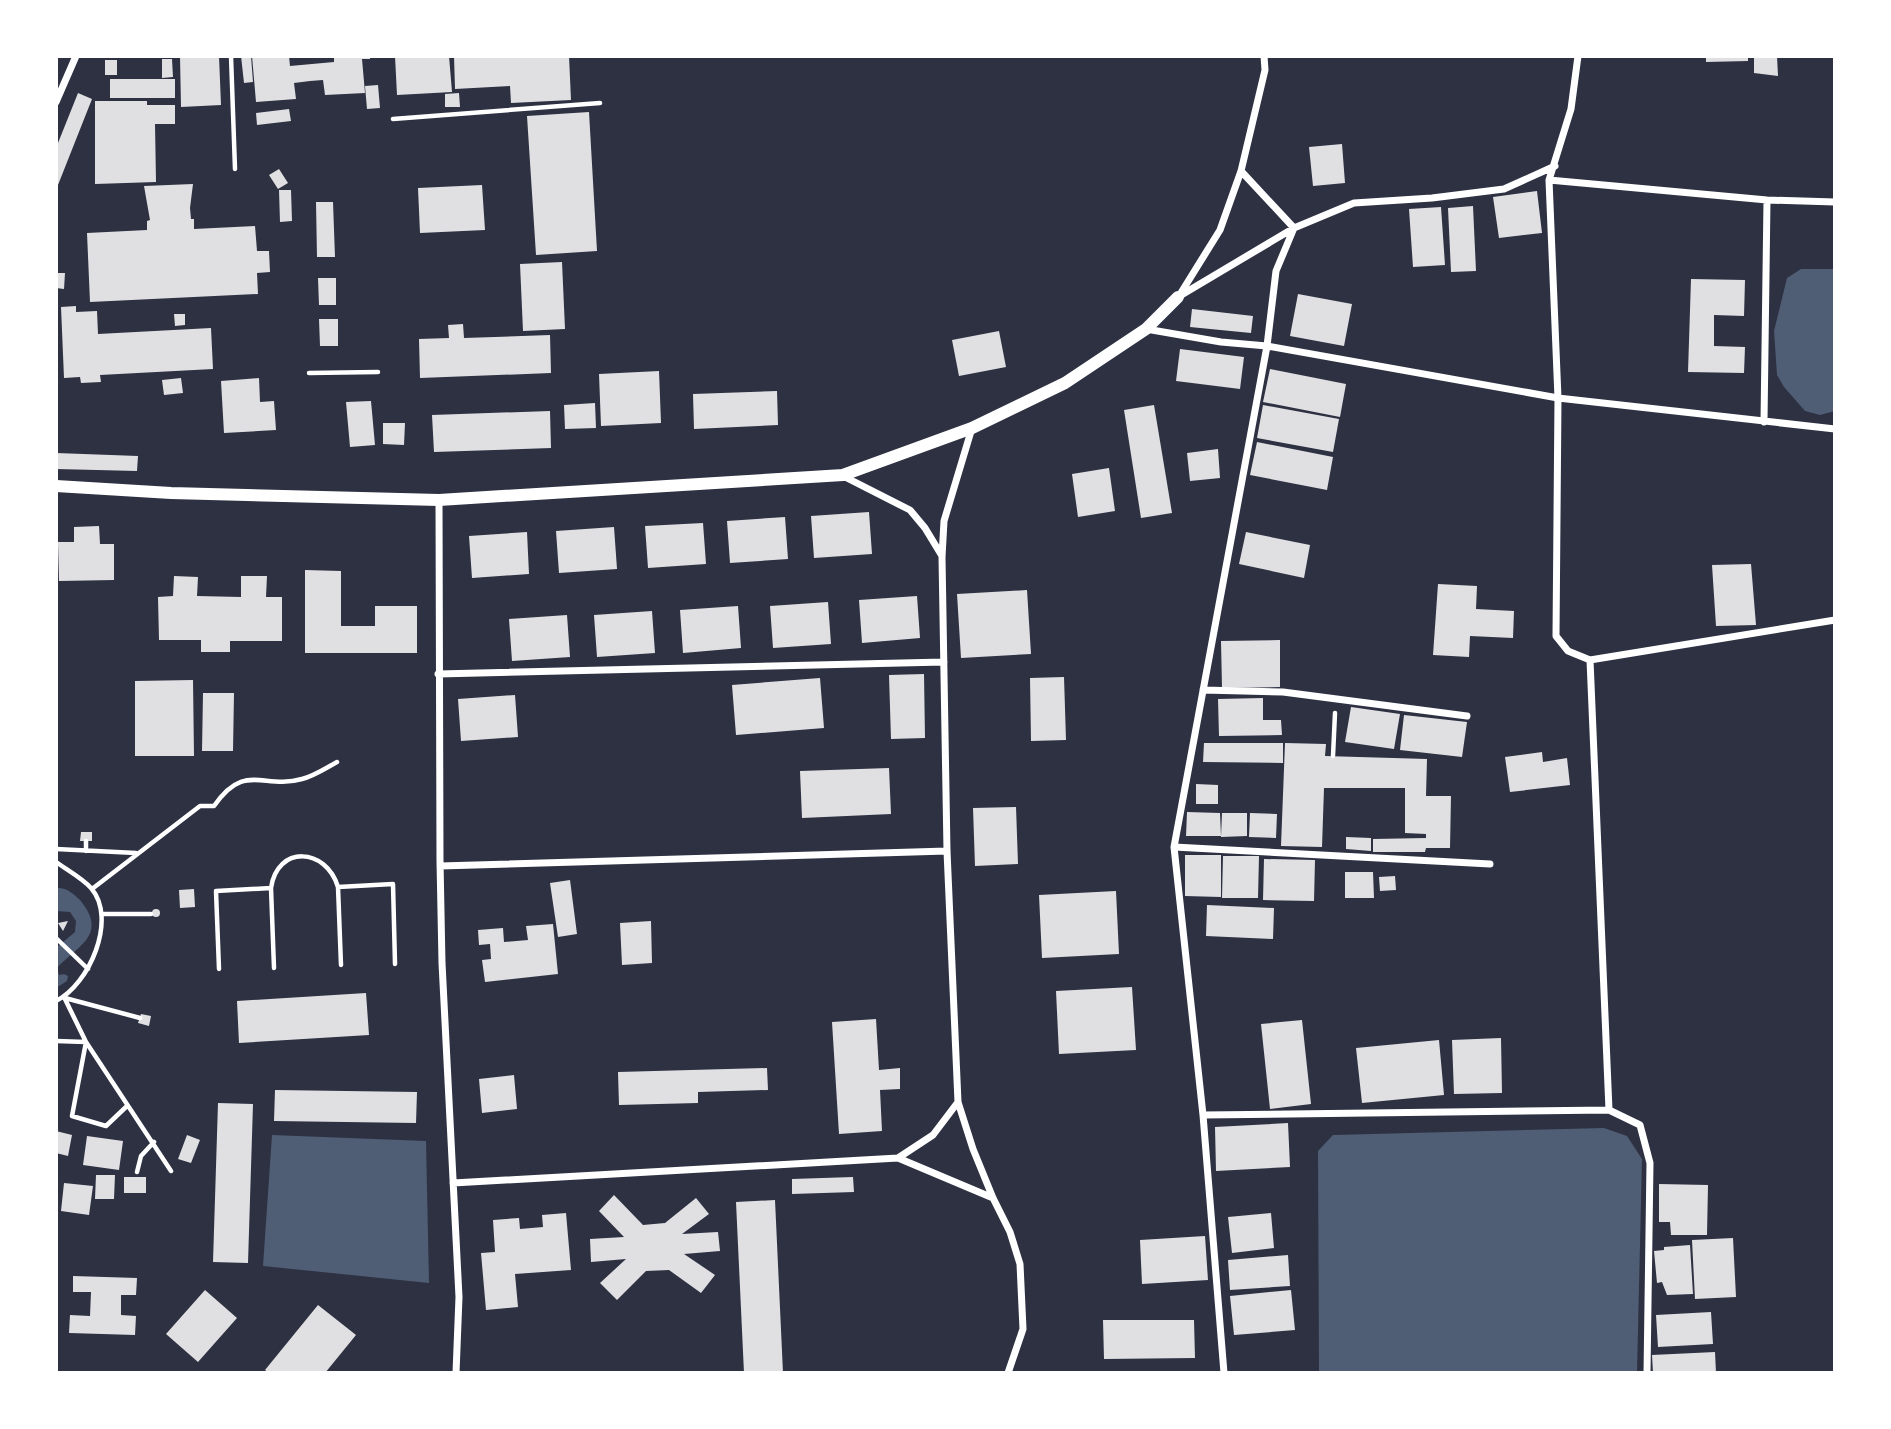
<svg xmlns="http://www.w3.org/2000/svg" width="1891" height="1429" viewBox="0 0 1891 1429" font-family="Jost,sans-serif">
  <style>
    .water { fill: #4f5d75 }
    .building { fill: #e0e0e3 }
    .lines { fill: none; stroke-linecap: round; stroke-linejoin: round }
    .path { stroke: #fff; stroke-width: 4.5 }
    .minor { stroke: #fff; stroke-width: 7 }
    .tertiary { stroke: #fff; stroke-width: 12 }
  </style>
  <rect width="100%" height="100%" fill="#2d3142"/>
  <path class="water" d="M1801,269H1835V411L1820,415L1805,411L1784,387L1777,375L1774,331L1787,278Z
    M56,888C66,887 73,893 80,900C109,935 77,946 57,968L59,975L64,974L68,976L67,981L59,986H56V948L75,932L76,921L70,912L56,911Z
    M1604,1128L1627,1136L1642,1159L1637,1373H1319L1318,1151L1333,1135Z
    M272,1135L426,1141L429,1283L263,1266Z"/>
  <path class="building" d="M180,56H219L221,105L181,107Z
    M241,56H251L253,82L244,83Z
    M252,56H289L290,66L334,62V56H370V59H362L365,93L325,95L323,80L310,81L294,83L296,99L256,102Z
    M395,56H449L452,92L397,95Z
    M454,56H569L571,100L511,103L510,86L455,89Z
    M1706,56H1748V61L1706,62Z
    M1754,56H1777L1778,76L1754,73Z
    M162,59H172L173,77L162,78Z
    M105,60H117V75H105Z
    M110,79H175V98H110Z
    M378,85L380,108L367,109L365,86Z
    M78,93L92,99L56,190V148Z
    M459,93L460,107H445V94Z
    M95,101H147V105H175V124H155L156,182L95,184Z
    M289,109L291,121L257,125L256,113Z
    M589,112L597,251L536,255L527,116Z
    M1342,144L1345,183L1313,186L1309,147Z
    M279,169L288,183L278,189L269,175Z
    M193,184L190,208L191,219H194V229L255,226L257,251H269L270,272L257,273L258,294L90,302L87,233L147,230V221L150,220L144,186Z
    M482,185L485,230L420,233L418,188Z
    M279,190H291L292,221L280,222Z
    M1537,191L1542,233L1499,238L1493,197Z
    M316,202H333L335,257H317Z
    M1473,206L1476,271L1451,272L1448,208Z
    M1441,207L1445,265L1413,267L1409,209Z
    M562,262L565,329L523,331L520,264Z
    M56,273H65L64,289L56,288Z
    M318,278H336V305H319Z
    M1691,279L1745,280L1744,316L1714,315V346L1745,347L1744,373L1688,372Z
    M1298,294L1352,304L1344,346L1290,336Z
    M76,306V312L97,311L98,334L211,328L213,369L100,375L101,382L81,383L80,377L64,378L61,307Z
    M1192,309L1253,316L1251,333L1190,327Z
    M174,314H185V325L175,326Z
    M319,319H338V346H320Z
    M463,324L464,338L550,335L551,373L420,378L419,339L449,338L448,325Z
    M999,331L1006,367L959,376L952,340Z
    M1180,349L1244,357L1240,389L1176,381Z
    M1270,369L1346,384L1340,417L1263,402Z
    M659,371L661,423L601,426L599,374Z
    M181,378L183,393L164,395L162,380Z
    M259,378L260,402L274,401L276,430L224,433L221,381Z
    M777,391L778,425L694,429L693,394Z
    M371,401L375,445L350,447L346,402Z
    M595,403L596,428L565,429L564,405Z
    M1154,405L1172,513L1141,518L1124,410Z
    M1263,405L1339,419L1333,452L1257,438Z
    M550,411L551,448L434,452L432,415Z
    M383,423H405L404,445L383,444Z
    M1257,442L1333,457L1327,490L1250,475Z
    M1218,449L1220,478L1190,481L1187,453Z
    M56,453L138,456L137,471L56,469Z
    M1109,468L1115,511L1078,517L1072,474Z
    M869,512L872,554L814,558L811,516Z
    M785,517L788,559L730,563L727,521Z
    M703,523L706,564L648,568L645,526Z
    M99,526L100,544H114V580L59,581L58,542H74V527Z
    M614,527L617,569L559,573L556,531Z
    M527,532L529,574L472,578L469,536Z
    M1246,532L1310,545L1304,578L1239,564Z
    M1751,564L1756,625L1716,626L1712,565Z
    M305,570L341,571V626H375V606H417V653H305Z
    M174,576L198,577L197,596L241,597V576H267L266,597H282V641H230V652H201V640H159L158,597L173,596Z
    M1438,584L1477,586L1476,609L1514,611L1513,638L1470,636L1469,657L1433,655Z
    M1027,590L1031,654L961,658L957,594Z
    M917,596L920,638L862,643L859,600Z
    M828,602L831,644L773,648L770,606Z
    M738,606L741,648L683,653L680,610Z
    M652,611L655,653L597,657L594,615Z
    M567,615L570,657L512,661L509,619Z
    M1280,640V687L1222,688L1221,641Z
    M924,674L925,738L891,739L889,675Z
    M1064,677L1066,740L1031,741L1030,678Z
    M820,678L824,728L736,735L732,685Z
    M193,680L194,756H135V681Z
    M203,693H234L233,751H202Z
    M515,695L518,737L461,741L458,699Z
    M1263,698V720H1281L1282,735L1219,736L1218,699Z
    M1351,707L1400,714L1394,749L1345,742Z
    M1404,715L1467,722L1462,757L1400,750Z
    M1204,743H1283V763L1203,762Z
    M1285,743L1326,744L1325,756L1427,759L1426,796H1451L1450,848H1426L1425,852H1373V839L1426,838V834L1405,833V788H1324L1322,847L1281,846Z
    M1542,752L1543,762L1567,758L1570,785L1510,792L1505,757Z
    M889,768L891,814L802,818L800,771Z
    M1196,784L1218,785V804H1196Z
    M1016,807L1018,864L975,866L973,808Z
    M1187,812L1220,813L1221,836H1186Z
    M1222,813H1247V836L1221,837Z
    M1250,813L1277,814L1276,838L1249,837Z
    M81,832H92V841H80Z
    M1346,837L1371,838V851L1346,849Z
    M1185,855H1221V897L1185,896Z
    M1223,856H1259L1258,898H1222Z
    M1264,859L1315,860L1314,901L1263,900Z
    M1345,872H1373L1374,898H1345Z
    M1395,876L1396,890L1380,891L1379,877Z
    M570,880L577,934L558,937L550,883Z
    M194,889L195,907L180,908L179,890Z
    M1116,891L1119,954L1042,958L1039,895Z
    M1207,905L1274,908L1273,939L1206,936Z
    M152 913a4 4 0 1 1 8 0a4 4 0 1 1-8 0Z
    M68,921L63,931L58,923Z
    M651,921L652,963L622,965L620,923Z
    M553,924L558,974L485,982L482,960L491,959L490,944L479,945L478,930L503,928L504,942L528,940L526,926Z
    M1132,987L1136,1050L1059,1054L1056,991Z
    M366,993L369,1035L239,1043L237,1001Z
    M141,1014L151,1016L149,1026L138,1023Z
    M876,1019L879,1070L900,1068V1089L880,1090L882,1131L839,1134L832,1022Z
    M1302,1020L1311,1104L1270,1109L1261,1024Z
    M1501,1038L1502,1093L1454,1094L1452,1040Z
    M1439,1040L1444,1095L1362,1103L1356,1048Z
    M767,1068L768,1090L698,1092V1103L619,1105L618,1072Z
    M514,1075L517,1109L482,1113L479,1079Z
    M275,1090L417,1092L416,1123L274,1121Z
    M218,1103L253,1104L248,1263L213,1262Z
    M1288,1123L1290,1167L1216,1171L1215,1127Z
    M56,1131L72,1135L68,1156L56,1153Z
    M187,1135L200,1140L191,1163L178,1159Z
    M87,1136L123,1141L119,1170L83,1165Z
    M96,1175H115L114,1199H95Z
    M124,1177H146V1193H124Z
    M853,1177L854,1192L792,1194V1179Z
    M64,1183L93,1186L89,1215L61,1211Z
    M1659,1184L1708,1185L1707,1235H1671L1670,1222H1659Z
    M614,1195L643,1225L665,1223L696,1198L709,1214L682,1234L718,1232L720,1251L684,1254L715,1275L701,1293L669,1270L646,1271L617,1300L600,1283L626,1259L591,1262L590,1239L624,1237L599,1211Z
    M775,1200L783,1373H744L736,1202Z
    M566,1213L571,1270L515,1274L518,1307L486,1310L481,1253L495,1252L493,1220L519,1218L520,1229L543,1227L542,1215Z
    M1271,1213L1274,1248L1232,1253L1228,1217Z
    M1205,1236L1208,1280L1142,1284L1140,1240Z
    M1733,1238L1736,1297L1695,1299L1692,1240Z
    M1690,1245L1693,1294L1667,1295L1662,1282L1657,1283L1654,1251L1664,1250V1247Z
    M1288,1255L1290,1286L1230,1290L1228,1260Z
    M73,1276L137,1278L136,1295H121V1315L136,1316L135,1335L69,1333L70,1315L90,1316L91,1292H73Z
    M205,1290L237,1318L198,1362L166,1334Z
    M1291,1290L1295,1330L1234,1335L1230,1296Z
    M318,1305L356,1335L325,1373H269L265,1370Z
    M1711,1312L1713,1344L1658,1347L1656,1315Z
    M1103,1320H1194L1195,1358L1104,1359Z
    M1715,1352L1716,1373H1653L1652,1355Z"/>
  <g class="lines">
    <path class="path" d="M231,56L235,169
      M393,119L600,103
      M309,373L378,372
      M1333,756L1335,713
      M56,849L136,853
      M86,851V841
      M56,862C67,870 82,878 91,888C118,919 89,985 56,1001
      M271,888C277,845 326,847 338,887
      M92,889L200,806H214C245,761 263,790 302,779C314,776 326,768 337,762
      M102,914H151
      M56,938L88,969
      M341,965L338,887L393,884L395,964
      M219,969L216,891L271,888L274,968
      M64,997L86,1042L171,1171
      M65,998L140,1018
      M56,1041L86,1042L72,1116L106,1126L127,1106
      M137,1172L141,1156L154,1142"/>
    <path class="minor" d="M56,102L76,56
      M1549,180L1767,200L1835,202
      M1179,296L1220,230L1241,171L1265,70L1264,56
      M1178,297L1294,228L1354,203L1432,198L1504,189L1555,166
      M1146,329L1221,342L1267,346L1558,398L1549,180L1571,109L1578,56
      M1764,422L1767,200
      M972,428L944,521L942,557L947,851L958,1102L973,1149L993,1198L1010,1232L1020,1264L1023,1329L1008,1373
      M843,476L910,510L925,528L942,556
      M439,500L440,861L442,963L459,1297L456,1373
      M1590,660L1835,620
      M438,674L944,662
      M1203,690L1283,692L1467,716
      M1174,847L1490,864
      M440,866L947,851
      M1609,1110L1590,660L1568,651L1556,636L1558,398L1835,429
      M1203,1115L1609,1110L1640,1125L1650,1163L1647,1373
      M898,1158L933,1135L958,1102
      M453,1183L898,1158L993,1198
      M1224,1373L1203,1115L1174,847L1267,346L1276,271L1294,228L1241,171"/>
    <path class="tertiary" d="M56,486L171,493L439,500L843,475L972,428L1065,383L1146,329L1178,297"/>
  </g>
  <rect width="1891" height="1429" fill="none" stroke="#ffffff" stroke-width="116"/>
</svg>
